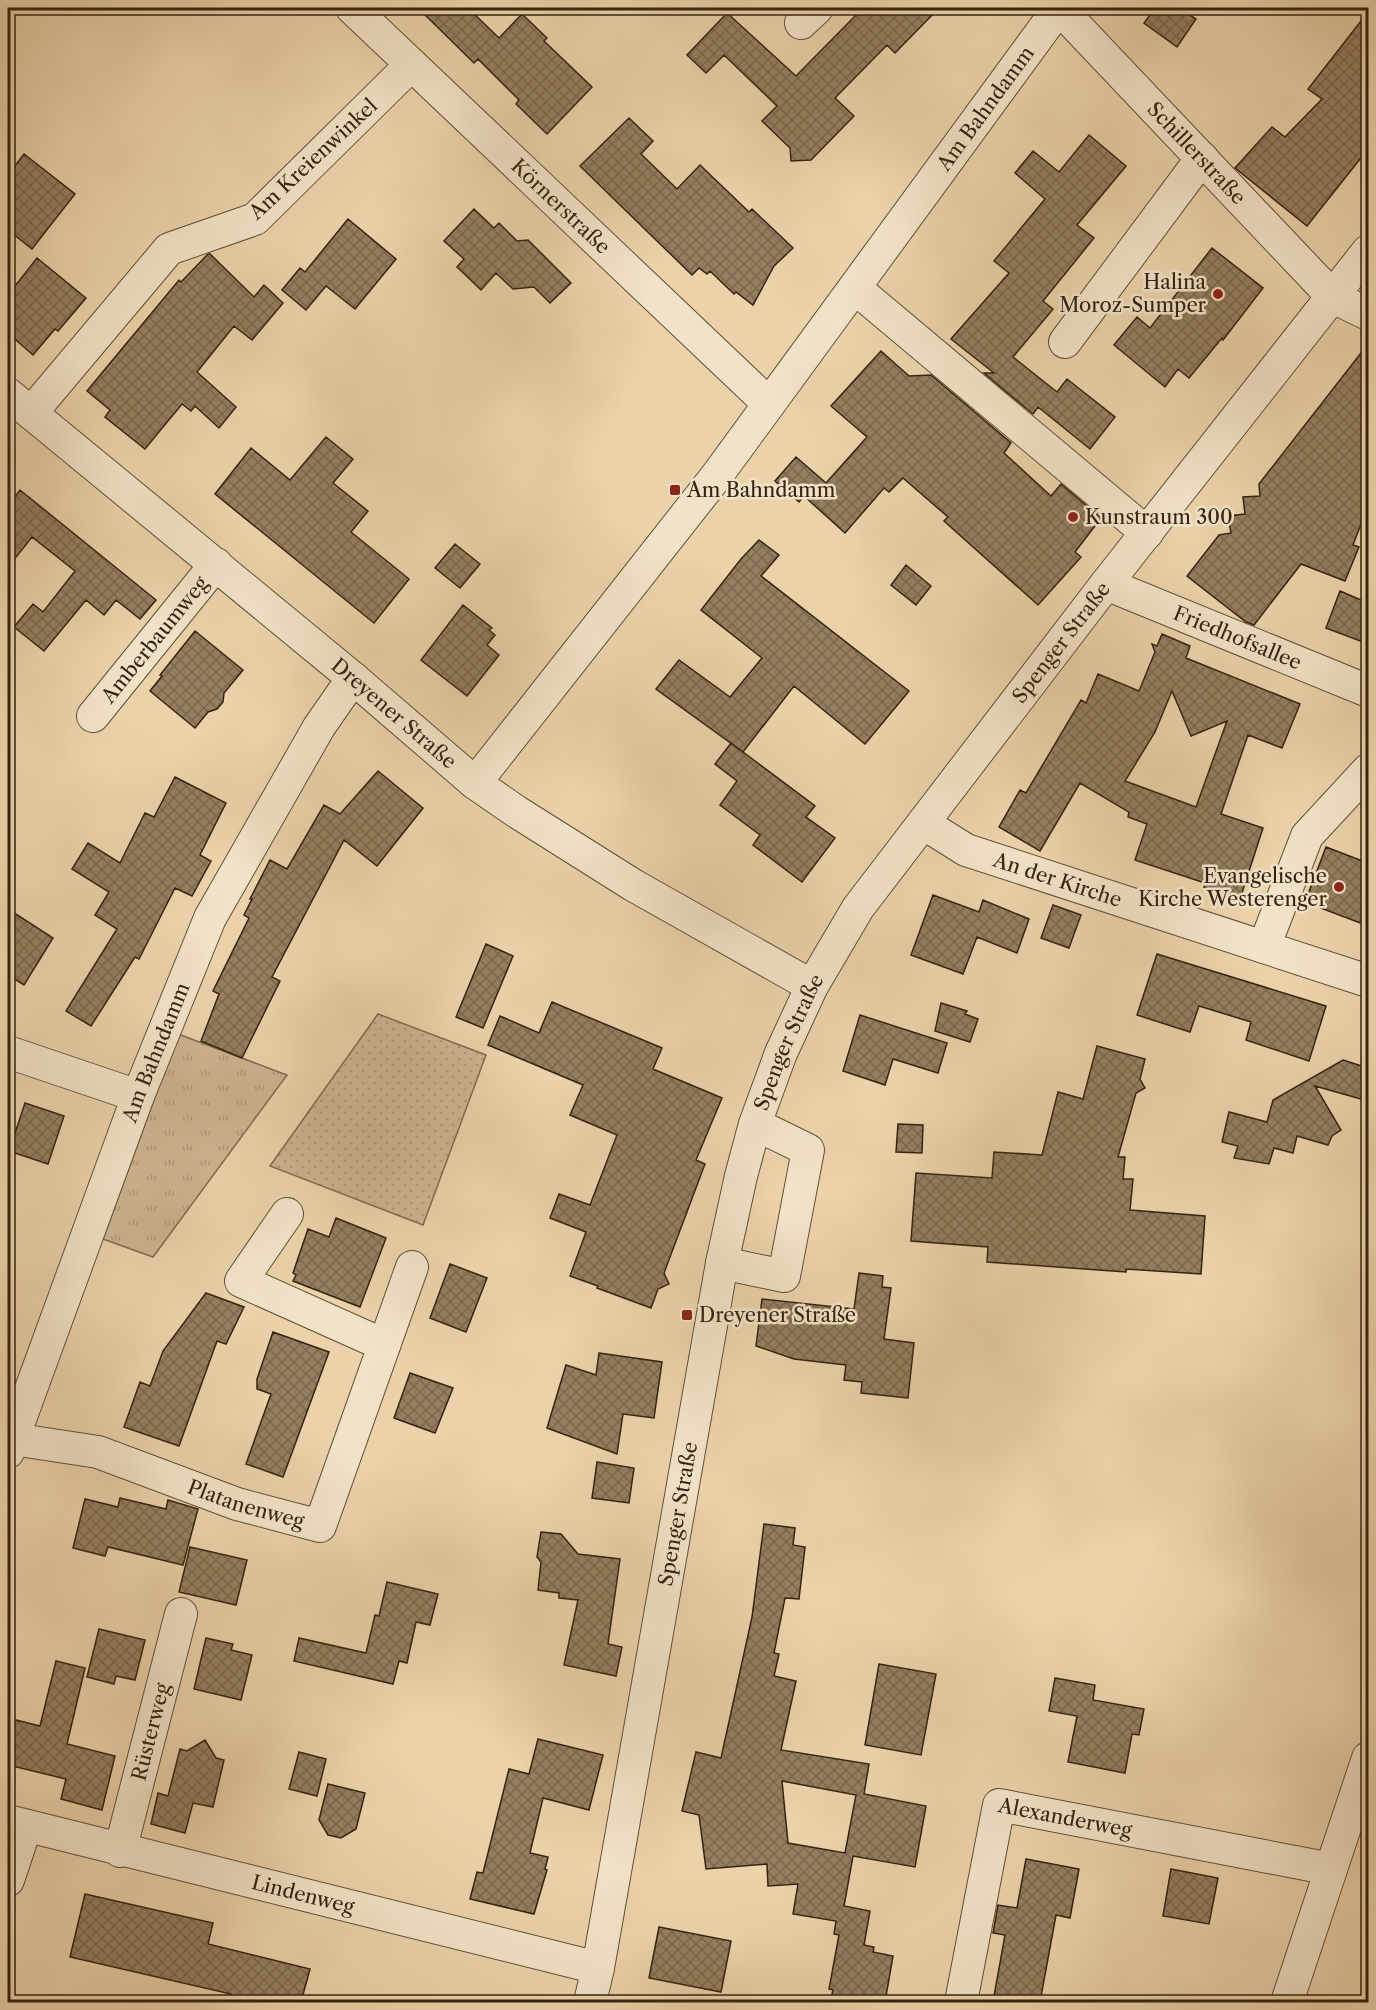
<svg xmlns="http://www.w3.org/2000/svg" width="1376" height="2010" viewBox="0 0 1376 2010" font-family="'Libre Caslon Text',serif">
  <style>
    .grass { fill: url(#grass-dots); stroke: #806c4f; stroke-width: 1.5 }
    .park { fill: url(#park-tufts); stroke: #806c4f; stroke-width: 1.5 }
    .building { fill: url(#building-cross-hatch); stroke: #35230f; stroke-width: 1.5; fill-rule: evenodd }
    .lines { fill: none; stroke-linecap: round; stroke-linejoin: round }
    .minor-casing { stroke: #624f36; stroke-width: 34 }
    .minor { stroke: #f2e2c7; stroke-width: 32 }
    .poi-dot { fill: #8f2418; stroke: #f2e2c7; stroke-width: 2 }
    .labels { text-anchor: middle; stroke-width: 5; stroke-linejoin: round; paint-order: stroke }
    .street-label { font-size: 20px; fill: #35230f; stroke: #f2e2c7 }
    .poi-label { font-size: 20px; fill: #35230f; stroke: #f2e2c7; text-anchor: start }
  </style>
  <defs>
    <pattern id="grass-dots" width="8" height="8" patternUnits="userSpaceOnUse" patternTransform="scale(1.5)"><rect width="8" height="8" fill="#ccb48f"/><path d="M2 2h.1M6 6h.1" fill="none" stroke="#b09a7a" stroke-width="1.8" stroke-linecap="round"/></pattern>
    <pattern id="park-tufts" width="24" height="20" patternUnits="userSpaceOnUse" patternTransform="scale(1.5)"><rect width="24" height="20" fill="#ccb48f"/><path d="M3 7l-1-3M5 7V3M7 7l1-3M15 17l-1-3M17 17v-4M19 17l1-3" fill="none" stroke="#b09a7a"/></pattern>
    <pattern id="building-cross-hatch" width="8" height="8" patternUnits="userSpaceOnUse" patternTransform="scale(1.5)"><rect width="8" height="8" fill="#947e5f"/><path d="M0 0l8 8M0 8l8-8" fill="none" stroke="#7a674d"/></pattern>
  </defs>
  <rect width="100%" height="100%" fill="#ebd2a9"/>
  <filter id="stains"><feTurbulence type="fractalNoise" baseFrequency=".00333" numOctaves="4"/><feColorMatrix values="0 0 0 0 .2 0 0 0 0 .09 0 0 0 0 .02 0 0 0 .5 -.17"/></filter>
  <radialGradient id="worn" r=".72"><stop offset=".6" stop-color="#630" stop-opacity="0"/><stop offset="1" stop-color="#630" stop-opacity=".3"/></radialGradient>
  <path class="grass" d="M378,1014L486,1055L423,1225L270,1166Z"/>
  <path class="park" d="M178,1034L287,1075L153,1257L103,1239Z"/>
  <path class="building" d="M418,8H468L499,38L522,14L547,38L544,41L592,87L547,134L516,104L519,100L478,59L474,63Z
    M863,8H939L895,53L887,45L835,98L854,116L811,160L791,161L790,148L762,121L777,106L724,55L706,73L687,55L727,13L796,76Z
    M1155,8H1179L1196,19L1177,47L1144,23Z
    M1368,12V149L1307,226L1235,168L1272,127L1285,137L1322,99L1308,89Z
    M629,118L653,141L641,154L677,189L700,165L749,212L752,209L793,248L774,266L753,305L736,292L734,294L710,271L707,274L699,268L692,275L580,166Z
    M1089,135L1126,166L1077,225L1094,238L1043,301L1053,309L1013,357L1057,392L1067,379L1115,417L1090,449L1038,407L1033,414L984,373H994L951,339L1009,273L994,261L1045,199L1015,173L1033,151L1059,172Z
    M24,154L75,194L32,249L8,230V175Z
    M474,209L494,228L499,223L517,241L528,240L571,283L550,303L534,287L513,289L496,273L481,290L457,267L464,259L444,241Z
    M348,219L396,259L355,309L326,286L306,310L282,290L300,268L305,272Z
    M1212,248L1263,288L1223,340L1222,338L1189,378L1178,369L1165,387L1114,345L1137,317L1150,328Z
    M208,254H210L254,297L264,285L283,303L252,340L234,326L197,372L236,407L219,428L195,406L191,411L182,404L145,449L105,417L110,410L87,391L179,280L181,282Z
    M37,258L86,298L58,331L55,329L33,355L8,333V295Z
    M1368,344V506L1353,545L1359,547L1345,581L1301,564L1254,625L1246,622L1187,576L1219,535L1231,533L1228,516L1245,514L1243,497L1260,496L1259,484Z
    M881,351L909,376L931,375L1011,443L1004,453L1051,496L1061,484L1101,518L1075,552L1081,557L1038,605L944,521L948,517L903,478L889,492L884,488L845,533L804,496L799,502L775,481L796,457L826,483L867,437L831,406Z
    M326,437L353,459L333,483L368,511L351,532L409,579L374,623L215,494L251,448L290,480Z
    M20,490L156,600L140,619L116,600L104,615L86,600L44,651L14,627L33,604L43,612L75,571L32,537L8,567V506Z
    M759,540L779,555L761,576L909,691L865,744L794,686L743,752L656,689L679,660L730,697L762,658L701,610L741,559Z
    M455,544L480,564L460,588L435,568Z
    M906,565L931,586L916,605L891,585Z
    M1340,591L1368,603V644L1326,628Z
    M463,605L492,628L489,630L495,635L487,645L499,655L467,696L421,660Z
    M195,631L243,670L224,693L223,702L217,709L208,712L195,728L150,691L162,676L160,675Z
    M1162,634L1190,646L1186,658L1300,704L1282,748L1248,735L1221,814L1263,828L1240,899L1204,887L1205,883L1135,860L1147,824L1128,817L1129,812L1080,783L1040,851L999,827L1020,790L1026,793L1081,700L1086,703L1098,674L1139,691L1155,652L1152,644L1157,646ZM1172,691L1191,736L1227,721L1196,807L1125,781L1155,732Z
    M731,743L815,806L806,817L835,838L802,882L753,845L760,835L720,805L737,781L715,764Z
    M378,771L423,808L377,866L344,840L272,977L280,981L242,1058L201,1041L219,994L213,991L249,918L244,915L252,899H250L270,860L287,869L324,805L340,814Z
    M175,777L226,803L200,855L211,861L192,896L175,888L139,959L135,957L91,1026L66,1011L117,929L95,915L109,892L72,869L88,843L120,863L145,813L154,817Z
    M1326,847L1365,862L1362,870L1368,873V926L1305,902Z
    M933,895L979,912L983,900L1029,919L1017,953L977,937L963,974L911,955Z
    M1053,905L1081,915L1069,948L1041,938Z
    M8,909L53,938L24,985L8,975Z
    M486,944L513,956L483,1028L456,1017Z
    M1157,954L1326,1006L1309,1061L1246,1040L1251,1022L1199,1006L1190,1032L1137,1015Z
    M552,1002L662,1048L653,1069L722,1098L696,1160L705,1164L664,1273L669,1284L658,1289L651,1308L597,1288L598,1286L570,1276L586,1232L550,1218L559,1194L590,1205L617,1135L570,1115L583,1085L488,1045L500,1016L539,1033Z
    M941,1003L967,1011L965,1014L978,1019L970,1042L935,1031Z
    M860,1015L947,1043L938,1073L893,1059L885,1085L843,1071Z
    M1097,1046L1145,1059L1140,1079L1145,1088L1136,1093L1118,1157H1125L1123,1179H1133L1130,1210L1205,1216L1201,1274L1126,1269V1272L987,1262L988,1247L911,1241L916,1173L992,1178L994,1152L1042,1155L1058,1092L1083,1099Z
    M1343,1060L1368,1068V1101L1315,1086L1341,1130L1332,1136L1328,1145L1297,1136L1293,1153L1274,1148L1269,1164L1234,1158L1238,1146L1222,1142L1229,1112L1267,1122L1273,1100Z
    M25,1103L64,1116L48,1164L9,1151Z
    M898,1124L923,1125L922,1153L896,1152Z
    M336,1218L386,1238L360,1307L293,1281L296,1275L293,1273L308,1229L329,1237Z
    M450,1264L487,1278L466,1332L430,1318Z
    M859,1273L883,1276L882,1287L891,1288L884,1339L914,1343L908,1398L861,1393L862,1382L844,1380L846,1365L794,1359L756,1346L762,1299L854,1309Z
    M206,1293L244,1307L226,1344L217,1341L179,1446L124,1427L140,1382L150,1386L163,1351Z
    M273,1332L329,1352L283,1477L246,1464L271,1394L257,1389V1379Z
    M599,1353L662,1362L654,1418L623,1414L617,1454L547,1428L566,1365L596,1375Z
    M410,1373L453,1388L435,1433L394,1418Z
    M597,1462L634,1468L629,1503L592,1498Z
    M120,1498L166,1509L168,1500L198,1509L183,1565L108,1547L105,1556L73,1548L85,1499L118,1507Z
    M764,1524L795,1528L793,1545L805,1547L799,1599L785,1598L774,1653L779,1654L774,1676L796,1681L781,1750L869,1764L864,1794L926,1806L915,1867L853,1856L844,1906L870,1911L864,1945L874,1947L873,1952L893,1956L885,2002H830L833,1990L829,1989L839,1935L834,1934L836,1921L793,1914L798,1884L768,1886L767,1864L706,1869L699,1815L682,1811L696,1752L721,1758L752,1617ZM782,1781L856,1795L845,1853L788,1843Z
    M541,1532L561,1534L578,1554L620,1559L608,1644L622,1647L616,1676L564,1665L578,1600L559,1598V1593L538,1590L541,1562L537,1557Z
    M190,1547L247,1560L236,1605L179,1592Z
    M387,1582L438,1594L430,1625L416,1622L407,1663L399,1661L393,1684L294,1661L299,1638L366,1653L375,1615L379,1616Z
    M99,1629L145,1640L135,1680L116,1676L114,1684L87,1677Z
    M206,1638L233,1644L231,1650L252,1655L241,1700L194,1689Z
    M56,1661L85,1668L67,1744L115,1756L102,1810L61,1799L66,1779L8,1765V1718L40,1726Z
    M879,1664L936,1674L921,1755L865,1745Z
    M1055,1678L1095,1685L1093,1700L1144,1709L1139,1735L1132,1734L1125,1773L1068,1762L1077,1716L1049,1711Z
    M538,1739L603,1755L589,1810L543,1798L530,1853L548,1857L545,1869L547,1870L534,1914L470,1899L477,1872L483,1873L509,1769L529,1774Z
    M205,1740L216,1758L224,1760L213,1807L193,1803L185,1833L151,1824L158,1793L168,1796L180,1749L187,1751Z
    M299,1752L326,1759L317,1796L289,1789Z
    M328,1784L365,1793L356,1829L341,1838L328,1835L319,1820Z
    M1026,1859L1079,1869L1070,1918L1056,1915L1040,2002H993L1005,1935L993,1933L998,1905L1017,1908Z
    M1171,1869L1218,1878L1209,1924L1163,1916Z
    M85,1894L213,1923L208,1944L310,1969L301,2002H229L231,1994L70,1957Z
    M659,1927L731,1941L721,1992L649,1978Z"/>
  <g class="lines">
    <g class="minor-casing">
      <g id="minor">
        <path id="s1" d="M352,8L769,404"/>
        <path id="s2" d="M1059,8L1333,297L1368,314"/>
        <path d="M801,23L817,8"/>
        <path d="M855,288L1147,533"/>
        <path d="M1065,342L1202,158"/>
        <path id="s3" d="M8,394L353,678L475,783L517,812L633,885L812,986"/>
        <path d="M31,413L169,249L255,219L411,65"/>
        <path id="s4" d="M1106,584L1368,691"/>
        <path id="s5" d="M93,716L216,564"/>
        <path id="s6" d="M475,783L715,478L1059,8"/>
        <path id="s7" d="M923,823L966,850L1368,981"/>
        <path d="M1264,947L1307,836L1368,770"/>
        <path d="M8,1052L138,1096"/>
        <path d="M287,1214L241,1281L384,1345"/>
        <path d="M722,1263L784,1276L808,1150L755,1124"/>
        <path id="s8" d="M13,1439L98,1452L237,1504L320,1526L412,1267"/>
        <path id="s9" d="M8,1452L138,1096L210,918L319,727L353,678"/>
        <path id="s10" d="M8,1821L598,1968"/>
        <path id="s11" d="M120,1851L181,1614"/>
        <path d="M8,1880L26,1826"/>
        <path id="s12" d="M590,2002L598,1968L722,1263L741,1176L755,1124L781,1053L812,986L858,908L1106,584L1368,251"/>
        <path id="s13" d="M961,2002L999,1805L1331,1869"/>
        <path d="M1287,2002L1368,1758"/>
      </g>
    </g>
    <use href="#minor" class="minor"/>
  </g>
  <g class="poi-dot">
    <circle cx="1218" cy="294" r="6"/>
    <rect x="669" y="484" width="12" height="12" rx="3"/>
    <circle cx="1073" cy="517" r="6"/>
    <circle cx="1339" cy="887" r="6"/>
    <rect x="681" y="1309" width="12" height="12" rx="3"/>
  </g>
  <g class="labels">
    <g class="street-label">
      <text dy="7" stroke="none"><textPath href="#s6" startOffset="846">Am Bahndamm</textPath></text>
      <text dy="7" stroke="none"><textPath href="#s2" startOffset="200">Schillerstraße</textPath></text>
      <text transform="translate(313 159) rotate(-43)" y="7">Am Kreienwinkel</text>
      <text dy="7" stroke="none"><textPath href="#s1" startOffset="288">Körnerstraße</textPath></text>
      <text dy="7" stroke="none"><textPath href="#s4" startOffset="142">Friedhofsallee</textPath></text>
      <text dy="7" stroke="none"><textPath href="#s5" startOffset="98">Amberbaumweg</textPath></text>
      <text dy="7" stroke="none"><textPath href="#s12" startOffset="1468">Spenger Straße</textPath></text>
      <text dy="7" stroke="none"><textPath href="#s3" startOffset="501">Dreyener Straße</textPath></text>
      <text dy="7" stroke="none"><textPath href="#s7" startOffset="147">An der Kirche</textPath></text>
      <text dy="7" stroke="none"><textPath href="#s12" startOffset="982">Spenger Straße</textPath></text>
      <text dy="7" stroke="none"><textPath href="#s9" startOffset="426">Am Bahndamm</textPath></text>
      <text dy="7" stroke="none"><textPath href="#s8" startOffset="243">Platanenweg</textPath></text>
      <text dy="7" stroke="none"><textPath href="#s12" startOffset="496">Spenger Straße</textPath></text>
      <text dy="7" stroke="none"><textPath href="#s11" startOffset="123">Rüsterweg</textPath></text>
      <text dy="7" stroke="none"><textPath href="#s13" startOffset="268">Alexanderweg</textPath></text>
      <text dy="7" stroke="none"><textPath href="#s10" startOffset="304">Lindenweg</textPath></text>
    </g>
    <g class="poi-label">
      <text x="1206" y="289" text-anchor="end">Halina<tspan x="1206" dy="23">Moroz-Sumper</tspan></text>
      <text x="687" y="497">Am Bahndamm</text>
      <text x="1085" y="524">Kunstraum 300</text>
      <text x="1327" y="883" text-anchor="end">Evangelische<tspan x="1327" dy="23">Kirche Westerenger</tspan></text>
      <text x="699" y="1322">Dreyener Straße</text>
    </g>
  </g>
  <rect width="1376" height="2010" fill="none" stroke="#ebd2a9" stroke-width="30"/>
  <rect x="9" y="9" width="1358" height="1992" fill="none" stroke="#35230f" stroke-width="3"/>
  <rect x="15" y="15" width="1346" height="1980" fill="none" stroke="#35230f" stroke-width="1.5"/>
  <rect width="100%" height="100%" filter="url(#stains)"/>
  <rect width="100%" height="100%" fill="url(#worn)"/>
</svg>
